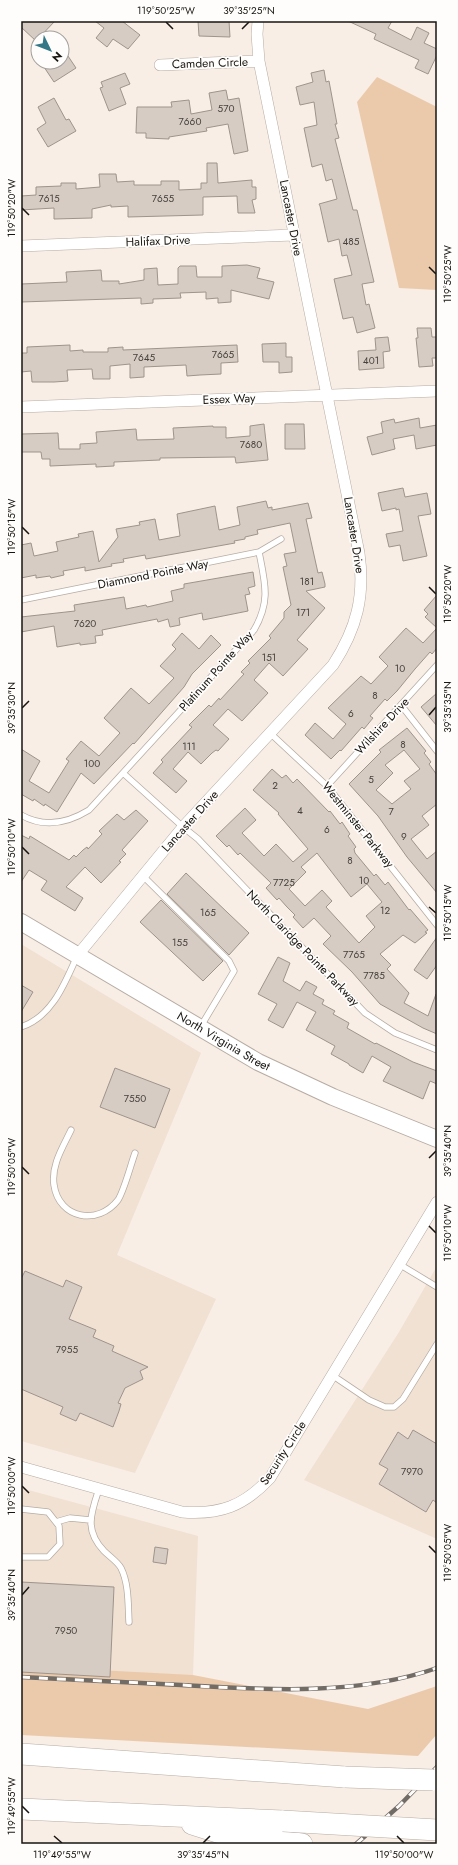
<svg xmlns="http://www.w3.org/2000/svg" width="458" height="1865" viewBox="0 0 458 1865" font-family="Jost,sans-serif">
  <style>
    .built { fill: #f1e1d2 }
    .green { fill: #ebcaac }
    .building { fill: #d6ccc3; stroke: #9e948c; fill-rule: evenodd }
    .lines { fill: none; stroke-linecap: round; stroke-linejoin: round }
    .lane-casing { stroke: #b6aca3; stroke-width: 7 }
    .street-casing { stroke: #b6aca3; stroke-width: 12 }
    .secondary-casing { stroke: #b6aca3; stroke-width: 18 }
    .highway-casing { stroke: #b6aca3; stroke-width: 22 }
    .lane { stroke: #fff; stroke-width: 5.5 }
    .street { stroke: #fff; stroke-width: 11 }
    .secondary { stroke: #fff; stroke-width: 16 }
    .highway { stroke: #fff; stroke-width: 21 }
    .rail-casing { stroke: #726c67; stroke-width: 4.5 }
    .rail { stroke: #fffdfb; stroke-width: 3; stroke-dasharray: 9; stroke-linecap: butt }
    .highway-bridge-casing { stroke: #b6aca3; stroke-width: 22; stroke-linecap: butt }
    .highway-bridge { stroke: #fff; stroke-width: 21 }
    .ticks { fill: none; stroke: #171411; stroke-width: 1.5 }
    .labels { text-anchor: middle; stroke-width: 3.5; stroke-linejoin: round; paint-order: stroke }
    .number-label { font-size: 10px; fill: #47423e }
    .street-label { font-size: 12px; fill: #171411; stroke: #fffdfb }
    .neatline { fill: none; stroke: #171411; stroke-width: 1.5 }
    .ticks-label { font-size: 10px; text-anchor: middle; fill: #171411 }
  </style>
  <rect width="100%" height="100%" fill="#f8eee5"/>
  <path class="built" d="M21,944L201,1053L117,1255L216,1299L135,1473L21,1441Z
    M437,1266V1539L304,1480L399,1332Z
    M21,1488L198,1536L193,1675L107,1677L21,1670Z"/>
  <path class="green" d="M377,77L437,107V290L399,288L357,102Z
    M21,1666L193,1675L368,1709L437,1686V1734L418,1756L21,1735Z"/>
  <path class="building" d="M21,21H55L36,41L21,27Z
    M95,21H122L140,35L128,49L113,39L107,47L96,38L104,28Z
    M198,21H229L230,37L199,36Z
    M348,21H392L388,28L411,40L417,27L429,33L424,43L437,49V55L428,74L415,68L419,60L374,39L376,34Z
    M62,47L76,68L54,82L44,67L52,62H62Z
    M324,70L326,82L329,81L337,124H335L339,138L335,139L353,210H357L374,282L362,284L366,305L369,304L375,328L357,333L353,317L343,319L334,279L352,275L347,255L342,256L339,239L328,242L320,206L319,204L337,199L332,179L326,181L322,164L312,167L304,128L317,125L314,102L300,105L296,87L313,82L311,73Z
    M125,73L130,84L120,88L126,104L109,111L100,88L103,87L101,82Z
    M226,90L228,100L239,98L248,151L234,154L228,124L206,128L207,131L169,137V139L146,138V133H136L137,107H172L171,102L189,100L191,114L212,110L209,93Z
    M54,98L66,120L69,119L76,131L48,147L37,129L46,123L38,107Z
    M207,163H217L218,183L252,180V187H256V199L252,200L255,213H238L237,196L203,197V215L128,217V206L111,207V205L92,209V218L54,219V208L21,210V196L36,195V187L61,186V183H76V189L100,187L99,174H116L117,182L134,181V185H161V181H179V190L201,189V183H207Z
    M247,265L260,268L257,278L274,282L269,299L231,290V302L218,303V298L206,299V292L180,293L181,298L153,299V303L141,304V298L21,302V284L67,282L66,272L101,270L102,281H119V284L144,280V269L157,268L158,285L178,284V268L180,266H196L197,277H222V266Z
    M417,328H431L432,337H437V355L436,358H432L433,366L419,367L416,338H418Z
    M388,337L390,351L383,352L384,368L359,370L358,351L376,350L375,338Z
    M286,343V357H292V372L279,373V362H263L262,344Z
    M70,345V351L83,350V352H108V348L123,347V350L237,345L238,362L221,363V374L200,375L187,376L186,365L144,367V377L130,378V364L110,366V379H93L92,369L67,370L68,381L54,382H32L31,371L21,372V353H27V347Z
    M419,418L420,428L437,425V445L416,449L414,435L393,439L395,449L372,455L367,437L383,433L381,422L394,419L395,423Z
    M264,424L268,460L236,463L235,457L160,458V460L114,462V466L96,467V464L50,466V459H42L41,452H21V434L58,433L59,449H80V444L97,443L96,432L136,429L137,440L174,439L173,428L213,426V427H226V438L250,436V426Z
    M285,424H304L305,449H285Z
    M403,488L405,497L427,493L431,514L418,516L427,556L403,561L400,545L389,547L386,534L403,531L399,509L396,510V508L382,511L378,493Z
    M266,501L268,508L272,507V510L308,503L312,518L306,519L318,573L322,572L325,584V587L306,591L325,608L297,640L308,649L283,676L269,663L254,680L268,693L242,721L228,709L213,725L229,739L218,751L216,750L212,753L201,764L188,752L173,769L187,781L176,793L153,773L163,762L161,760L192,727L189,725L209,705L211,707L219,698L220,700L244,674L241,672L250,663L248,661L271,638L269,636L284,618V612L291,605L283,567L287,566L284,554L296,552L290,523L257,530L258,534L245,537V539L234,541L235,543L146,559L145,555L123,559L124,562L111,564L112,566L85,571V567L63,571L64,575L51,578L50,576L36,578V575L21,578V545L31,543L34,556L58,551L56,542L79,537L78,534L93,531L99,562L118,537L116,529L140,525L139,522L155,519L159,540L180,536L177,514L215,506L219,530L240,525L237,507Z
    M253,572L255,586L248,588L250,594L245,595L248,611L203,620L202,613L179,618L180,625L170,627L168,619L158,622L157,619L102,630L103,635L95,636L96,643L80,645V643L57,647L54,626L21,632V617L75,611L74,605L124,597L126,609L146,605L147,607L173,601L171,591L184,588V584Z
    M437,595V648L432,654L430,652L415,669L397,691L387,701L385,699L370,716L373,718L364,729L362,727L341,751L340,750L331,759L305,735L315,723L333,739L346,724L328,708L361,676L371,684L388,666L379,657L406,628L423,643L437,628L425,617L428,614L424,610Z
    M182,633L199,649L211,635L221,645L192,674L184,687L134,744L133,743L94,784L81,773L57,812L45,804L44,806L34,799L33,801L21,794V749L40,761L29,781L49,793L69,761L66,759L81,741L99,756L120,733L104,718L131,688L149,704L174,678L160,666L176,649L172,645Z
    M437,693V726L421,707Z
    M407,728L426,751L424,753L431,762L429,764L437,775V804L422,816L429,825L411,839L427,859L437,851V893L407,857L378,816L349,784L381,752L379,750ZM404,750L420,769L404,781L411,789L392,804L376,790L393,773L385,765Z
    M272,769L282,778L286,775L293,783L297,779L329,812L330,811L340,824L342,822L350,834L348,836L356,847L354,849L355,853L374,876L376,874L385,885L388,882L409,910L410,909L428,930L425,932L427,933L415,943L403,935L380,954L391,965L387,969L409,993L404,1003L428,1016L436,994H437V1034L423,1028L380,1004L352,972L323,944L331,936L314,918L303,928L293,917L295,915L287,907L279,898L277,900L266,888L271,883L240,853L238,855L229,845L227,847L216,836L245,808L256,820L242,833L264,856L276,844L293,862L308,849L278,814L279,813L253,790ZM317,853L351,897L367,884L382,902L366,916L375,927L359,943L326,907L332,901L322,890L305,906L289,889L306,872L301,867Z
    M136,810L148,821L122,850L126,854L119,861L121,862L101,883L85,867L66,887L83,898L75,911L41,890L47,881L29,870L21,882V835L29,839L30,836L69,860L74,855L76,857L83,850L87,847L88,849L102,834L99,831L117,814L124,820Z
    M186,873L249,933L229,955L167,894Z
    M161,900L223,961L203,981L140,922Z
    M437,937V965L427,979L414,970Z
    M278,957L290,963L283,981L300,991L306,981L317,987L313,994L324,1000L322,1004L335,1011L333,1014L349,1023L347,1028L375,1044L376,1043L413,1062L437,1071V1084L430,1081L423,1099L383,1081L391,1067L372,1056L363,1073L349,1065V1064L331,1054L335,1046L306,1030L316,1012L297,1002L283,1028L268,1020L277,1004L258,994Z
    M21,985L33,992L21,1012Z
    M115,1068L170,1089L155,1128L100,1107Z
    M25,1271L63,1287L66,1280L82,1287L69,1319L96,1330L93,1337L114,1346L112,1351L148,1367L140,1371L143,1379L125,1388L118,1403L121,1404L119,1411L113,1427L80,1413L76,1421L60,1414L63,1407L21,1389V1279Z
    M413,1430L437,1444V1503L433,1500L426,1512L379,1484L388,1469L379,1464L398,1432L408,1439Z
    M155,1547L168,1549L166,1564L153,1562Z
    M21,1582L114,1587L110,1677L21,1672Z"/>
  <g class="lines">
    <g class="lane-casing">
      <path id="lane" d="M21,600L259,552L281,539
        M401,705L437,751
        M270,733L327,786L437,925
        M123,773L183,827L198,839L365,1013L395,1033L437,1050
        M327,786L437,665
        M21,815C44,828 68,823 89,810L254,630C271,601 265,583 259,552
        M143,876L229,961L234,971L201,1026
        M21,1027C52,1017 65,983 77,956
        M71,1130C63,1147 51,1165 54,1185C59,1219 98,1226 118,1200C124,1191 131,1164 135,1153
        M399,1264L437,1287
        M332,1375L369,1400L385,1407H394L403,1399L437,1344
        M99,1489C91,1513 84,1530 104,1551C109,1556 118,1562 121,1568C129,1584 128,1605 129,1622
        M21,1509L48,1512L59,1526L60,1544L48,1557H21
        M56,1522L70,1518L90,1520"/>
    </g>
    <g class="street-casing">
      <path id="street" d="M160,65L259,61
        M21,246L294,235
        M21,407L437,391
        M77,956L183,827L333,665C357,628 365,596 359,553L259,61L257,34L258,21
        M21,1467L182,1512C220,1515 244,1506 270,1478L437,1202"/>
    </g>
    <g class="secondary-casing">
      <g id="secondary">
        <path id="s1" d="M21,922L258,1062L333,1097L437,1139"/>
      </g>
    </g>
    <g class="highway-casing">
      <path id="highway" d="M21,1754L345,1777
        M21,1809L283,1821
        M192,1824L230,1836L302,1844"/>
    </g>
    <use href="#lane" class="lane"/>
    <use href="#street" class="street"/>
    <use href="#secondary" class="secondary"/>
    <use href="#highway" class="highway"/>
    <g class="rail-casing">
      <path id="rail" d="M21,1677C74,1680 128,1682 181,1685C265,1690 357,1696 437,1668
        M356,1844L399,1806L437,1767"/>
    </g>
    <use href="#rail" class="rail"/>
    <g class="highway-bridge-casing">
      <path id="highway-bridge" d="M345,1777L433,1780
        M283,1821L437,1830"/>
    </g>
    <use href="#highway-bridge" class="highway-bridge"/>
  </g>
  <path class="ticks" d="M166,22L173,29M242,29L249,22M22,208L29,215M429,267L436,274M22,527L29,534M429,587L436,594M22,708L29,701M429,715L436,707M22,847L29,854M429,907L436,913M429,1158L436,1151M22,1167L29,1174M429,1226L436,1233M22,1486L29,1493M429,1546L436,1553M22,1595L29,1587M22,1806L29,1813M54,1836L62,1843M397,1836L404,1843M203,1843L210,1836"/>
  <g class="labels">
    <g class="number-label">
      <text x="226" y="112">570</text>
      <text x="190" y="125">7660</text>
      <text x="49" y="202">7615</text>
      <text x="163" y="202">7655</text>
      <text x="351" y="245">485</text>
      <text x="223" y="358">7665</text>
      <text x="144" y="361">7645</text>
      <text x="371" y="364">401</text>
      <text x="251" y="448">7680</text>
      <text x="307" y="585">181</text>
      <text x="303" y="616">171</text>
      <text x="85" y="627">7620</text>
      <text x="269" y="661">151</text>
      <text x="400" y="672">10</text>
      <text x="375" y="699">8</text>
      <text x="351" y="717">6</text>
      <text x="403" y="748">8</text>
      <text x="189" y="750">111</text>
      <text x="92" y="767">100</text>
      <text x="371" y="783">5</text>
      <text x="275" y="789">2</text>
      <text x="300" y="814">4</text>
      <text x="391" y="815">7</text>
      <text x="327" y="833">6</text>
      <text x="404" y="840">9</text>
      <text x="350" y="864">8</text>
      <text x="364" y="884">10</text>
      <text x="284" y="886">7725</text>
      <text x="385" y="914">12</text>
      <text x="208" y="916">165</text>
      <text x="180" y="946">155</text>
      <text x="354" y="958">7765</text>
      <text x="374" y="979">7785</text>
      <text x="135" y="1102">7550</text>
      <text x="67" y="1353">7955</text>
      <text x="412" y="1475">7970</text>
      <text x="66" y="1634">7950</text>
    </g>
    <g class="street-label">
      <text transform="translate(210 63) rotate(-2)" y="4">Camden Circle</text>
      <text transform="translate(291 218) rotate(79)" y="4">Lancaster Drive</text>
      <text transform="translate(158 241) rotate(-2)" y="4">Halifax Drive</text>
      <text transform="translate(229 399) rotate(-2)" y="4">Essex Way</text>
      <text transform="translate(354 535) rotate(81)" y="4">Lancaster Drive</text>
      <text transform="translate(153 574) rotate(-11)" y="4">Diamnond Pointe Way</text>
      <text transform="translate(216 671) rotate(-48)" y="4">Platinum Pointe Way</text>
      <text transform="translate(382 726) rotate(-47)" y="4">Wilshire Drive</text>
      <text transform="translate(190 821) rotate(-48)" y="4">Lancaster Drive</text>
      <text transform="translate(358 825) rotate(51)" y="4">Westminster Parkway</text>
      <text transform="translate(303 948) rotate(46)" y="4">North Claridge Pointe Parkway</text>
      <text dy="4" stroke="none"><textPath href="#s1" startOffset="235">North Virginia Street</textPath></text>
      <text transform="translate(283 1453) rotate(-57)" y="4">Security Circle</text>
    </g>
  </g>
  <rect width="458" height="1865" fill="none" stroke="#fffdfb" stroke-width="44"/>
  <g transform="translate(50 50) rotate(133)"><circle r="19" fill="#fffdfb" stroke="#a2a09d"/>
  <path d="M0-3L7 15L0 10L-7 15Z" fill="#347888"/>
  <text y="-6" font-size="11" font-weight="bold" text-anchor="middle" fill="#171411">N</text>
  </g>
  <rect x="22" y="22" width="414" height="1821" class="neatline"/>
  <g class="ticks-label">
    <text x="166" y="14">119°50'25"W</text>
    <text x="249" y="14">39°35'25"N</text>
    <text transform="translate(11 208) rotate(-90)" y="4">119°50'20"W</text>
    <text transform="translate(447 274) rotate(-90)" y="4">119°50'25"W</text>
    <text transform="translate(11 527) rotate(-90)" y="4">119°50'15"W</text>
    <text transform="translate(447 594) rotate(-90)" y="4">119°50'20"W</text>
    <text transform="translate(447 707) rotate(-90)" y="4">39°35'35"N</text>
    <text transform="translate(11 708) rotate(-90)" y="4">39°35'30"N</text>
    <text transform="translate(11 847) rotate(-90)" y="4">119°50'10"W</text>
    <text transform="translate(447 913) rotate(-90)" y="4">119°50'15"W</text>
    <text transform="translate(447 1151) rotate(-90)" y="4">39°35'40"N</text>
    <text transform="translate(11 1167) rotate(-90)" y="4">119°50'05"W</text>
    <text transform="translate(447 1233) rotate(-90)" y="4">119°50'10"W</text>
    <text transform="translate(11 1486) rotate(-90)" y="4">119°50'00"W</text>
    <text transform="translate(447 1553) rotate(-90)" y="4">119°50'05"W</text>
    <text transform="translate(11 1595) rotate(-90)" y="4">39°35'40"N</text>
    <text transform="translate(11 1806) rotate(-90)" y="4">119°49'55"W</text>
    <text x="62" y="1858">119°49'55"W</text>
    <text x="203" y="1858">39°35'45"N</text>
    <text x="404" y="1858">119°50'00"W</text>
  </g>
</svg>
